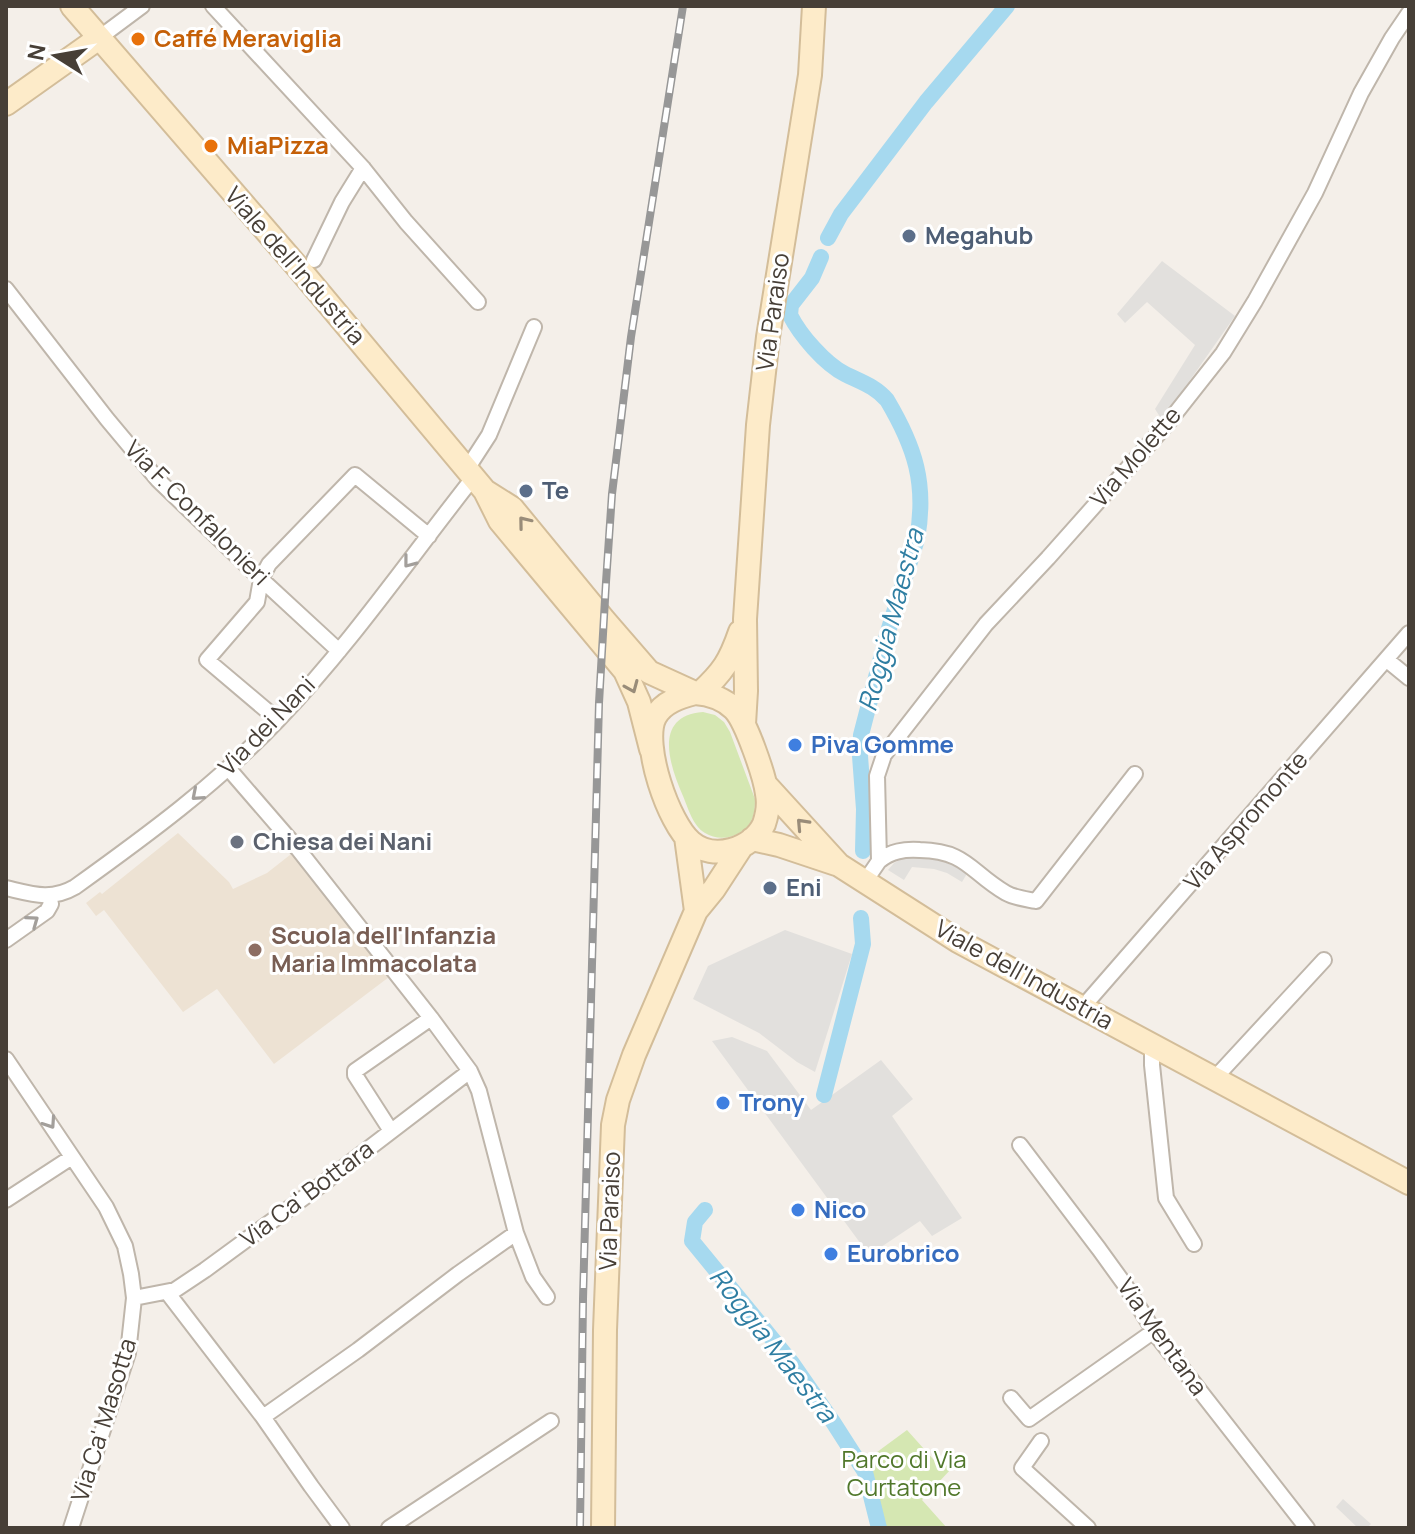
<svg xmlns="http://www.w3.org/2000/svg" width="1415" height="1534" viewBox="0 0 1415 1534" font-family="Manrope,sans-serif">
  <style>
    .education { fill: #ede2d3 }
    .green { fill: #d5e7b2 }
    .parking { fill: #e2e0dd }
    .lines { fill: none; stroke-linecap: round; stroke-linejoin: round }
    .canal { stroke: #a6d9ef; stroke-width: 16 }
    .street-casing { stroke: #bfb6ab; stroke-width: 18 }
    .secondary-casing { stroke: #d3bd99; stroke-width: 26 }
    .street { stroke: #fff; stroke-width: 14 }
    .secondary { stroke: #fdebc9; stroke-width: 22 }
    .rail-casing { stroke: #979797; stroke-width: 8 }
    .rail { stroke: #fff; stroke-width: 5; stroke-dasharray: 15; stroke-linecap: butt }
    .oneway { stroke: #998c79 }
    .oneway2 { stroke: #a39f9b }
    .food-dot { fill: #e8710a; stroke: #fff; stroke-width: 3 }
    .service-dot { fill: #5c6f8a; stroke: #fff; stroke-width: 3 }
    .shop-dot { fill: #3f7fe0; stroke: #fff; stroke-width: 3 }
    .worship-dot { fill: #6b7280; stroke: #fff; stroke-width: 3 }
    .education-dot { fill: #8d6e63; stroke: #fff; stroke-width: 3 }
    .labels { text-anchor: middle; stroke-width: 6; stroke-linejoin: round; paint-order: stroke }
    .food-label { font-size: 24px; font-weight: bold; fill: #c56008; stroke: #fff; text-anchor: start }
    .service-label { font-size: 24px; font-weight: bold; fill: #4e5e75; stroke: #fff; text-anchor: start }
    .street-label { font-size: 24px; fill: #473f37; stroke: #fff }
    .shop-label { font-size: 24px; font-weight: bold; fill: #366cbe; stroke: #fff; text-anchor: start }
    .worship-label { font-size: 24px; font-weight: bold; fill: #5b616d; stroke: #fff; text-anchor: start }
    .education-label { font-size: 24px; font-weight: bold; fill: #785e54; stroke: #fff; text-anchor: start }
    .park-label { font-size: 24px; fill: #51782b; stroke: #fff }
    .water-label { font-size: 26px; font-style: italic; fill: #2f7ea2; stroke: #fff }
  </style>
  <rect width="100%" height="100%" fill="#f4efe9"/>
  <path class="education" d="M178,833L229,882L233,889L267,873L295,851L393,974L274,1064L217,989L183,1012L104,910L96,916L86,903L100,892L102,894Z"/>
  <path class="green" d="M703,712L715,715L724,722L730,732L755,799C755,813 753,824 741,832C730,839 716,840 705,833C693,826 688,808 683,796C669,764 653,716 703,712Z
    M907,1430L933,1459L952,1468L922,1500L947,1528H882L872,1489L873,1455Z"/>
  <path class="parking" d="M1162,261L1235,316L1162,420L1155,409L1195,345L1147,302L1125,323L1117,314Z
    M911,855L937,859L968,872L962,882L947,873L934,869L912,867L904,880L888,870L894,863L900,860V858Z
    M785,930L852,954L815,1072L797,1062L759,1033L693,999L708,966Z
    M732,1037L767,1051L811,1110L881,1060L913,1099L892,1116L962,1218L932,1236L920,1221L869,1255L712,1041Z
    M1343,1499L1371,1524L1367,1528H1358L1336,1507Z"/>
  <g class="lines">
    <path class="canal" d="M828,238L841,214L926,102L1007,6
      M821,257L812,278L791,305L790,315C800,335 825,364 845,374C861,382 875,386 887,400C915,447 927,484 917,539L887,635L861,735L860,756L864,809L863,851
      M824,1095L863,944L861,918
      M705,1210L695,1222L692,1241L792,1363L833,1422L865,1472L879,1528"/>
    <g class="street-casing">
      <path id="street" d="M213,6L363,168L406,222L478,302
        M99,38L142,6
        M314,260L342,202L363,168
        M6,289L107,419L158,480L261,579L339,651
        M467,469L489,435L534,327
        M1387,660L1409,678
        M278,720L207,660L257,602L261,579L269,564L355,475L429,536
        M228,768L298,849L431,1018L470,1071L479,1091L516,1233L533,1277L547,1297
        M879,861C891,851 904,849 920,850C967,851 970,872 1006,893C1015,898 1026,899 1036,901L1135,774
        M864,883L879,861L877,776L884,755L986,624L1048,558L1167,424L1223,353L1255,301L1315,193L1361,93L1392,38L1409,13
        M6,888C32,894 51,901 75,887C146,836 217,784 278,720C350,645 409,559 473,478
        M6,940L47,911L51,904L49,896
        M1082,1008L1409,633
        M1152,1044V1065L1166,1198L1194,1244
        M6,1059L106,1207L125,1246L131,1274L134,1298L128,1353L71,1528
        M1214,1079L1324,960
        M391,1131L355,1075V1071L431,1018
        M1020,1145L1099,1249L1125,1285L1157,1336L1307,1528
        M6,1200L72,1157
        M167,1292L263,1417L311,1486L342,1528
        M134,1298L175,1290L205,1270L317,1188L470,1071
        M1011,1398L1029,1419L1154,1331
        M263,1417L358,1350L458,1274L516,1233
        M1041,1441L1022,1468L1088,1528
        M389,1528L551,1421"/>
    </g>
    <g class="secondary-casing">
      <path id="secondary" d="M72,6L301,271L485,491L500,521L625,671L639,702L651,749
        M6,104L99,38
        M485,491L512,508L604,620L649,672L695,693
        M695,693C709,694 724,699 734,709C746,721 765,777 767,794C769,804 767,815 764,824C752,850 713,861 691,842C669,824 641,744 655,717C663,702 680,697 695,693Z
        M700,693C723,672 730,661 740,632
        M744,724L746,691L745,619L758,425L768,337L810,75L814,6
        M765,784L839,865L958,941L1409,1183
        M686,837L696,911
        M752,839L779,845L836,864
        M603,1528L605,1330L613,1125L618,1100L634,1055L696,911L714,889L742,846"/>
    </g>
    <use href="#street" class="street"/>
    <use href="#secondary" class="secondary"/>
    <g class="rail-casing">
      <path id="rail" d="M580,1528L583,1299L599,703L606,582L612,494L631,337L683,6"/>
    </g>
    <use href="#rail" class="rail"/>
  </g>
  <defs><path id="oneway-chevron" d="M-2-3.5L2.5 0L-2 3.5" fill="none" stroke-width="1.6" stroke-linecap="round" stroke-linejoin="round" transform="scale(2)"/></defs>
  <g class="oneway">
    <use href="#oneway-chevron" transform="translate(524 522) rotate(-129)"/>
    <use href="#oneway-chevron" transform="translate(632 687) rotate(67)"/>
    <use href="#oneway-chevron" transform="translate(802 824) rotate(-133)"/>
  </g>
  <g class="oneway2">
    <use href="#oneway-chevron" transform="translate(409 562) rotate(128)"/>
    <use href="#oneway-chevron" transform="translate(197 795) rotate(139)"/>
    <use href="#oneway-chevron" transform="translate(33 921) rotate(-36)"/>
    <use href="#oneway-chevron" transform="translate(50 1123) rotate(56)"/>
  </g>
  <g class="food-dot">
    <circle cx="138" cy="39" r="8"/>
    <circle cx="211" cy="146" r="8"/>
  </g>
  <g class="service-dot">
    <circle cx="909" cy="236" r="8"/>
    <circle cx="526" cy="491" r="8"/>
    <circle cx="770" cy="888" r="8"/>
  </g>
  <g class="shop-dot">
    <circle cx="795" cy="745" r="8"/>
    <circle cx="723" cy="1103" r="8"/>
    <circle cx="798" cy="1210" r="8"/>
    <circle cx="831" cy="1254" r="8"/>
  </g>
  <circle class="worship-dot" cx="237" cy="842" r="8"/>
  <circle class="education-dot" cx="255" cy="950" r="8"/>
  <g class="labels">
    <g class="food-label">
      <text x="154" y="47">Caffé Meraviglia</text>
      <text x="227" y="154">MiaPizza</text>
    </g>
    <g class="service-label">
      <text x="925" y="244">Megahub</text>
      <text x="542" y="499">Te</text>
      <text x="786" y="896">Eni</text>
    </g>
    <g class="street-label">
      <text transform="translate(295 266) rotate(49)" y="8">Viale dell'Industria</text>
      <text transform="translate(773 312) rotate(-82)" y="8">Via Paraiso</text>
      <text transform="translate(1136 457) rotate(-49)" y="8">Via Molette</text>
      <text transform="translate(197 513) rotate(45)" y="8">Via F. Confalonieri</text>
      <text transform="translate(267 726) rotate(-46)" y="8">Via dei Nani</text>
      <text transform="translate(1246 821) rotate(-49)" y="8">Via Aspromonte</text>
      <text transform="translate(1024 975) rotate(29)" y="8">Viale dell'Industria</text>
      <text transform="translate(307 1194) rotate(-37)" y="8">Via Ca' Bottara</text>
      <text transform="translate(610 1211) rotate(-88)" y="8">Via Paraiso</text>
      <text transform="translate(1162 1337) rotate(55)" y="8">Via Mentana</text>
      <text transform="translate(104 1420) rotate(-73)" y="8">Via Ca' Masotta</text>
    </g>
    <g class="shop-label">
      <text x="811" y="753">Piva Gomme</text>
      <text x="739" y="1111">Trony</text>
      <text x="814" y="1218">Nico</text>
      <text x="847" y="1262">Eurobrico</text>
    </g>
    <g class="worship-label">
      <text x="253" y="850">Chiesa dei Nani</text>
    </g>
    <g class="education-label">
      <text x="271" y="944">Scuola dell'Infanzia<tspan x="271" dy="28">Maria Immacolata</tspan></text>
    </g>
    <g class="park-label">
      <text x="904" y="1468">Parco di Via<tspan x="904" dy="28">Curtatone</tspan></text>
    </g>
    <g class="water-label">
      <text transform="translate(891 620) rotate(-75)" y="9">Roggia Maestra</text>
      <text transform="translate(773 1345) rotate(52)" y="9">Roggia Maestra</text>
    </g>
  </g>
  <rect width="1415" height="1534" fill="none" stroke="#473f37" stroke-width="16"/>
  <g transform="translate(56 56) rotate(281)" stroke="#ffffff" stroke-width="6" paint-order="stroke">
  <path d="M0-6L14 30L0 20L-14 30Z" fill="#473f37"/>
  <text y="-12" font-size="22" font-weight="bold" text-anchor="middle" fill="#473f37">N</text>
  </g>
</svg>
